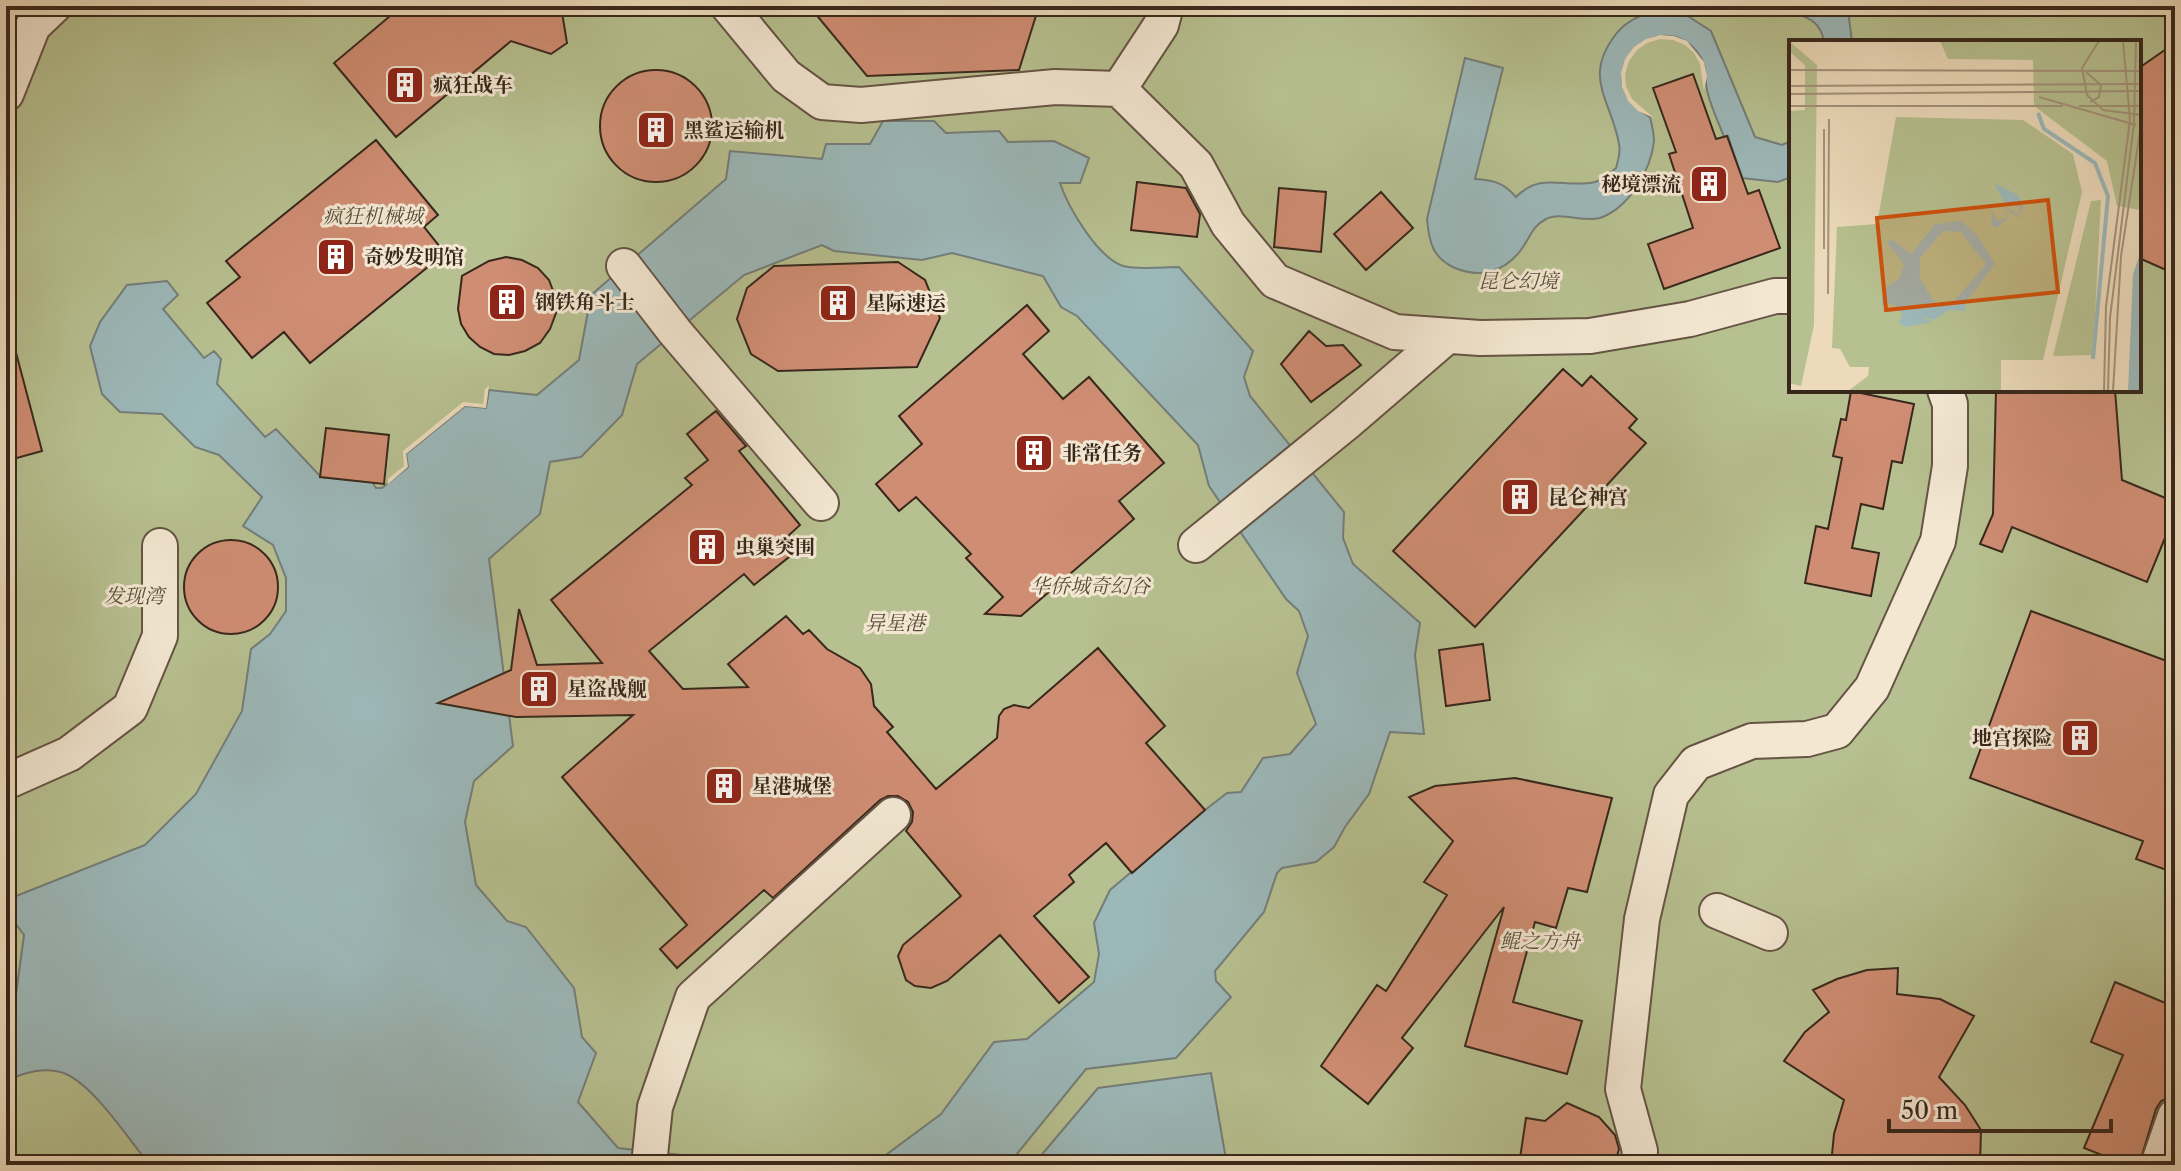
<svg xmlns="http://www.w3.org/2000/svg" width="2181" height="1171" viewBox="0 0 2181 1171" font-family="'Libre Caslon Text','Noto Serif SC',serif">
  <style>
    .green { fill: #b7c090; stroke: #787456; stroke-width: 2; fill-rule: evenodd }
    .water { fill: #9cb8b9; stroke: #747e7a; stroke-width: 2 }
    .pier { fill: #ecdaba }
    .building { fill: #cf8d73; stroke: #38281c; stroke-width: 2 }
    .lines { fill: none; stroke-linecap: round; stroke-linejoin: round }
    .minor-casing { stroke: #655444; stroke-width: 38 }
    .minor { stroke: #f3e7d2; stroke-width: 34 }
    .labels { text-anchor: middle; stroke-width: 6; stroke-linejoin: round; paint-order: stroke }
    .poi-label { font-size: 20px; font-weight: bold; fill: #38281c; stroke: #f3e7d2; text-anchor: start }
    .park-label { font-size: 20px; font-style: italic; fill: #584e39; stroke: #f3e7d2 }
    .inset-river { fill: none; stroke: #9cb8b9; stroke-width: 4 }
    .inset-road { fill: none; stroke: #a4937b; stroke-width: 2 }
    .view { fill: #ce520e; fill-opacity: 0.15; stroke: #ce520e; stroke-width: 4 }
    .inset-edge { fill: none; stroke: #38281c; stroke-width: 4 }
  </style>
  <rect width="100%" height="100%" fill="#ecdaba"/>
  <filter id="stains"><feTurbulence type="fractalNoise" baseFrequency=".0025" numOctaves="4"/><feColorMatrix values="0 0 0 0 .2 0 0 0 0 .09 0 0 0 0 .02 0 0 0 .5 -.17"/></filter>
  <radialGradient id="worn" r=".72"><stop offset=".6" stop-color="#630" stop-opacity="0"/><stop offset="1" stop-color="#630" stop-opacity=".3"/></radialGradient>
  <path class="green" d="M21,6H2175V1165H6V51ZM1791,42H2139V390H1791Z"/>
  <path class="water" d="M1778,6H1843L1849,18L1852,42H1824C1820,15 1799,17 1778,6Z
    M1658,11H1680L1711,31L1755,137L1782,145L1791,141V177L1778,182L1742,178L1728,136L1724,137C1718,120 1707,100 1706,83C1705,72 1706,63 1698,53C1658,1 1581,79 1650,117C1652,125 1654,133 1654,141C1651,170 1629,208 1600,218C1583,223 1560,211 1546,219C1533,226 1531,235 1523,247C1507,271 1481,279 1455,268C1432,258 1429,241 1427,219L1465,58L1503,68L1475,179C1494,180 1504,183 1516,197C1542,171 1564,189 1595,182C1603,180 1610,173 1616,168C1618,161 1621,151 1619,144C1611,99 1582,78 1616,34C1627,20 1641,14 1658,11Z
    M883,121H934L946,133L999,131L1008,142L1054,141L1089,158L1080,183H1060C1068,207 1097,257 1123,266C1136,270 1165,267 1179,267L1253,351L1244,377L1250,396L1344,512L1343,538L1353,564L1420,623L1415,655L1424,734L1390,732L1369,794L1345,827L1334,847L1316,862L1282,868L1277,873L1264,912L1215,971L1216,981L1231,997L1176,1058L1086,1069L1008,1165H857L879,1160L941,1114L994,1042L1027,1039L1094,982L1099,954L1094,923L1110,890L1205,810L1227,793L1241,792L1263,758L1290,754L1316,724L1297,673L1308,636L1299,611L1286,599L1209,486L1198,445L1077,316L1061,307L1043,276L952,253L922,260L834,251L822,245L744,275L637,364L622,415L581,457L550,462L540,514L489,559L513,746L474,781L465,822L476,885L507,921L526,927L574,988L582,1037L596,1053L578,1102L618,1148L773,1165H150C129,1140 95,1087 66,1074C47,1066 22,1072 6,1082V1008L15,1002L24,935L6,911V900L145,845L196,794L242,711L251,649L270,634L286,611V578L273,545L243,526L262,497L219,455L195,447L162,414L120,412L102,394L90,346L100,322L127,285L167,281L178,295L163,309L204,358L214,351L221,359L217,384L265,437L276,429L321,477L372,482L376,488H382L408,467L406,454L465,406L486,408L489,390L537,395L579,360L591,295L726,179L730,151L822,159L826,144H870Z
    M1211,1073L1227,1165H1033L1098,1088Z"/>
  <path class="pier" d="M1660,35L1674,36L1687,41L1704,62L1707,76L1704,91L1700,64L1694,53L1685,45L1673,40L1660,39L1647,43L1637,50L1629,61L1625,74L1626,86L1632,99L1654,118L1638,111L1628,101L1622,87L1621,73L1625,59L1634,47L1646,39Z
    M489,386L486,408L465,406L406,454L408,467L387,485L389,478L404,466L403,451L463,402L483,404L485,389Z"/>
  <path class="building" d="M402,6H445L447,8L462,6H561L567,43L551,54L511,41L396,137L334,63Z
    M809,6H1039L1019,70L867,76Z
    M2175,43V274L2139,258V68Z
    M600 126a56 56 0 1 1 112 0a56 56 0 1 1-112 0Z
    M1693,74L1716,139L1727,136L1748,194L1759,190L1780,248L1664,289L1648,244L1693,228L1669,154L1676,152L1653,88Z
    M376,140L438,215L424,227L445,253L310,363L284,332L252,358L207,303L240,277L226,261Z
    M1137,182L1186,188L1200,214L1197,237L1131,230Z
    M1279,188L1326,192L1321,252L1274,247Z
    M1381,192L1413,228L1366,270L1334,234Z
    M506,257L522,260L538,268L549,280L555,296L556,313L550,329L540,343L525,351L509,355L494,354L480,347L469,337L461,324L458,309L462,276L489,261Z
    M898,262L925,280L940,318L917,367L778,371L751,354L737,319L747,288L774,266Z
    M1027,305L1049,331L1023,354L1063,399L1089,377L1164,463L1119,501L1134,519L1021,616L985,614L1003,597L966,558L971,554L916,497L899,511L876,484L922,444L899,416Z
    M1309,331L1326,346L1343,345L1361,365L1311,402L1281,364Z
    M14,345L42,451L6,461V346Z
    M1563,369L1582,386L1591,376L1637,419L1629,428L1646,443L1475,627L1393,551Z
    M1996,390H2115L2122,480L2175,502V537L2167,533L2147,582L2012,527L2002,552L1980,544L1993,514Z
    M1851,391L1914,404L1902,463L1892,461L1883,509L1861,504L1852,548L1879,553L1871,596L1805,583L1816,526L1828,529L1842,458L1833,456L1841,419L1846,420Z
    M716,411L746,446L739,451L800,525L788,536L799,549L754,585L744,574L649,651L683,689L748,687L728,664L786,616L803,634L809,630L827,649L860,668L871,684L874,706L893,727L887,732L936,789L997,738L999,716L1004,709L1014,705L1029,708L1098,648L1165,726L1146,743L1205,810L1132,873L1106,843L1069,875L1074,882L1034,916L1089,977L1059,1003L1000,935L947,981L931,988L915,986L906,980L898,956L903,945L961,896L906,831L912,822L913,812L908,802L898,796H888L880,800L773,898L764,890L677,968L660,949L687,925L562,777L633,715L516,717L438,703L511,670L519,609L537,665L602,663L551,600L692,485L685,478L708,460L687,434Z
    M326,428L389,435L384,484L320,477Z
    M184 587a47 47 0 1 1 94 0a47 47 0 1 1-94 0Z
    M2031,611L2175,664V873L2136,859L2143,841L1970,778Z
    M1483,644L1490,700L1446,706L1439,650Z
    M1515,778L1612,798L1587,892L1568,888L1556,928L1535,922L1513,1002L1582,1021L1567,1074L1465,1046L1504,907L1402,1038L1413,1048L1368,1104L1321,1066L1377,985L1386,991L1447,895L1424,882L1453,841L1409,797L1435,786Z
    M1898,968L1897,994L1940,999L1974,1016L1939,1077L1965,1105L1981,1130L1980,1165H1831L1834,1134L1844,1100L1784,1061L1805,1032L1829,1012L1813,990L1837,979L1867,970Z
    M2115,982L2175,1007V1081L2168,1098L2161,1101L2156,1109L2139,1165H2127L2084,1148L2123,1055L2091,1042Z
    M1567,1103L1599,1117L1615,1135L1619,1149L1617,1156L1607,1165H1519L1526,1118L1545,1121Z"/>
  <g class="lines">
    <g class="minor-casing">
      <path id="minor" d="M728,6L786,76L822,102L861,105L1055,87L1119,89L1196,165L1228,224L1275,281L1395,332L1480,338L1590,336L1690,319L1775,296H1791
        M1119,89L1161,25L1166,6
        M6,94L33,26L54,6
        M624,266L675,332L821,503
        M1196,545L1346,423L1447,336
        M6,782L69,754L130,708L160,636V546
        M1717,911L1770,933
        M649,1165L655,1107L693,997L893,815
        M1638,1165L1640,1151L1623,1089L1642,919L1671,795L1696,763L1752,741L1807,739L1837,731L1872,688L1938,541L1950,466V404L1945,390
        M2158,1165L2175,1116"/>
    </g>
    <use href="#minor" class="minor"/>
  </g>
  <defs>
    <g id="building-square" transform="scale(2)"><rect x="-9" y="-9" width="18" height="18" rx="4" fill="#8f2418" stroke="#f3e7d2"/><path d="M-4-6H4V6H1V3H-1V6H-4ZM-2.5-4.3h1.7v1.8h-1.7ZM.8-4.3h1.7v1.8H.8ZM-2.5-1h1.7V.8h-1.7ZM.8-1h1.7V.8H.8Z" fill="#fff"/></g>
  </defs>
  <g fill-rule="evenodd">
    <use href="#building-square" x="405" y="85"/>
    <use href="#building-square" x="656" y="130"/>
    <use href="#building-square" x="1709" y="184"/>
    <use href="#building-square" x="336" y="257"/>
    <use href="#building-square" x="507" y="302"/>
    <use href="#building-square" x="838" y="303"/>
    <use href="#building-square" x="1034" y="453"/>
    <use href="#building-square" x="1520" y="497"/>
    <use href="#building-square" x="707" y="547"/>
    <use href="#building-square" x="539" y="689"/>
    <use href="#building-square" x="2080" y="738"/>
    <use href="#building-square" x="724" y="786"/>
  </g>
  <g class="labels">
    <g class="poi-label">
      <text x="433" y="92">疯狂战车</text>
      <text x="684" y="137">黑鲨运输机</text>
      <text x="1681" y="191" text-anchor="end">秘境漂流</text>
      <text x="364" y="264">奇妙发明馆</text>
      <text x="535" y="309">钢铁角斗士</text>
      <text x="866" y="310">星际速运</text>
      <text x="1062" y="460">非常任务</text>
      <text x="1548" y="504">昆仑神宫</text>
      <text x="735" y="554">虫巢突围</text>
      <text x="567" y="696">星盗战舰</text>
      <text x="2052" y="745" text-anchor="end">地宫探险</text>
      <text x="752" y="793">星港城堡</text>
    </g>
    <g class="park-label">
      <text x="373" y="223">疯狂机械城</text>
      <text x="1518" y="288">昆仑幻境</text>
      <text x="1090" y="593">华侨城奇幻谷</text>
      <text x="134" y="603">发现湾</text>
      <text x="895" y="630">异星港</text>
      <text x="1540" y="948">鲲之方舟</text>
    </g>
  </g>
  <g transform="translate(1789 40)">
    <rect width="352" height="352" fill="#ecdaba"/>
    <path d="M0,1L28,25L25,285L12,346L0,343V71L16,70V25L0,11ZM151,1H352V170L328,166L318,121L245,66L244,20L159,19ZM107,77L234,80L284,114L293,152L254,320H212V351H59L79,336L80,327H61L51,309L43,308L48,187L88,184ZM312,160L304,315L264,316L302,161Z" fill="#b7c090"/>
    <path d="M205,143L229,155L234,166L229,178L217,168L218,179L207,188L202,186L203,171L209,181L216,178L217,166L229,175L231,167L215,162ZM172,181L189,196L206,224L176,263V271L160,270L145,280L132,276L143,282L116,287L110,283L114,274L104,264L92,265L95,249L110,239L115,224L98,203L103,199L122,214L146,184ZM154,191L172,192L197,224L163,264L146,263L131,239V218ZM352,211V351H339L344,234Z" fill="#9cb8b9" fill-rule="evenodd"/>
    <path class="inset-river" d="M249,73L255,89L306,123L319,156L304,319"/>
    <path class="inset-road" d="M310,1L293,28L298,55L314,70L352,75M0,30L352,31M297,32L312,45L310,57L301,62M0,46L351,44M0,54L351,51M250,57L347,85M0,66H274M290,66H352M35,89V209M39,254L40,79M315,351L317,266L341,80L334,1M319,351L321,278L345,83L347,1M324,351L332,216L352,85"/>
    <path class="view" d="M259,160L269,252L97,270L88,178Z"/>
    <rect width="352" height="352" class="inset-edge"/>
  </g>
  <rect width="2181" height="1171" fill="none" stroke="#ecdaba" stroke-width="32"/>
  <rect x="8" y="8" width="2165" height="1155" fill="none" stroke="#38281c" stroke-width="4"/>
  <rect x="16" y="16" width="2149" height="1139" fill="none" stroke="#38281c" stroke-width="2"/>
  <path d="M1889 1119v12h222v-12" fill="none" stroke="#38281c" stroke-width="4"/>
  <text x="1901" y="1119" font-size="24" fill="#38281c" stroke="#f3e7d2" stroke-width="6" paint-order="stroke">50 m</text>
  <rect width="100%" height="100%" filter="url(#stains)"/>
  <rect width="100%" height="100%" fill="url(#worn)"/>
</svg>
